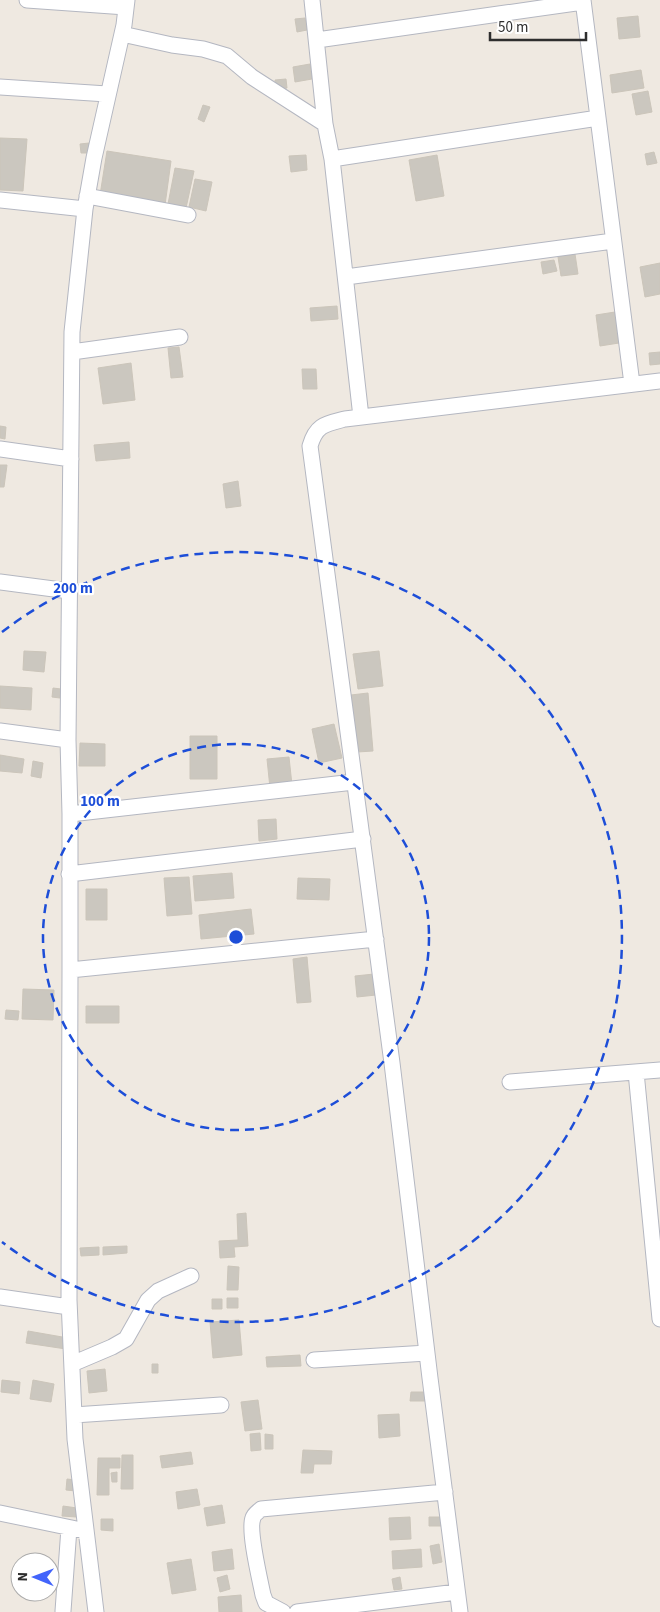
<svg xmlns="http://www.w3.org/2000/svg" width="660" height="1612" viewBox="0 0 660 1612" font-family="'Source Sans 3',sans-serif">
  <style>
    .building { fill: #cbc7bf; stroke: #cbc5ba }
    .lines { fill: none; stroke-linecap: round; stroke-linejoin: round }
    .minor-casing { stroke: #b4b7c1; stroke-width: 17 }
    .minor { stroke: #fff; stroke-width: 15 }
    .ring { fill: none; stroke: #1d4ed8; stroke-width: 2.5; stroke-dasharray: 9 6 }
    .centre { fill: #1d4ed8; stroke: #fff; stroke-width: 2.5 }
    .ring-label { font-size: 15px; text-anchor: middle; font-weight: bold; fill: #1d4ed8; stroke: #fff; stroke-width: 4.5; stroke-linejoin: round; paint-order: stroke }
  </style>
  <rect width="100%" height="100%" fill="#efe9e1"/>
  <path class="building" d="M638,16L640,37L619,39L617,18Z
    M305,18L307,30L297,32L295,19Z
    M310,64L312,79L295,82L293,67Z
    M641,70L644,88L612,93L610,75Z
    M286,79L287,88L276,90L275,80Z
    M648,91L652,112L636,115L632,94Z
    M203,105L210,107L204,122L198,119Z
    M0,138L27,139L23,191L0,190Z
    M89,143L90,153H81L80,144Z
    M107,151L171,161L165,205L100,195Z
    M654,152L657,163L647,165L645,154Z
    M306,155L307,170L291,172L289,156Z
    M437,155L444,196L416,201L409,160Z
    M175,168L194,171L186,208L168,204Z
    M195,179L212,182L206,211L189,207Z
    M575,254L578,274L561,276L558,257Z
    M554,260L557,271L543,274L541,262Z
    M660,263V294L645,297L640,267Z
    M337,306L338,319L311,321L310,308Z
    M615,312L619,343L600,346L596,315Z
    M179,347L183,377L171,378L168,348Z
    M660,352V364L650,365L649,353Z
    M131,363L135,400L103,404L98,368Z
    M302,369H316L317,389H303Z
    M0,426L6,427L5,439L0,438Z
    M129,442L130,458L96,461L94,445Z
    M0,465H7L4,487H0Z
    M238,481L241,506L226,508L223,484Z
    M24,651L46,652L44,672L23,670Z
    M379,651L383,686L358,689L353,654Z
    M0,686L32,688L31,710L0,708Z
    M53,688L61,689L60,698L52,697Z
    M368,693L373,751L357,752L351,695Z
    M334,724L342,758L319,763L312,729Z
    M190,736H217V779H190Z
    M80,743L105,744V766H79Z
    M0,755L24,759L22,773L0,771Z
    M289,757L292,785L270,788L267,759Z
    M33,761L43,763L41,778L31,776Z
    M276,819L277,839L259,841L258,820Z
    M232,873L234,898L195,901L193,876Z
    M189,877L192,914L167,916L164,878Z
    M298,878L330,879L329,900L297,899Z
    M86,889H107V920H86Z
    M251,909L254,934L201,939L199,915Z
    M307,957L311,1002L297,1003L293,959Z
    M374,974L376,995L357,997L355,976Z
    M23,989L54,990L53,1020L22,1019Z
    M86,1006H119V1023H86Z
    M6,1010L19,1011L18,1020L5,1019Z
    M246,1213L248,1246L234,1247L235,1257L220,1258L219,1241L238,1240L237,1214Z
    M127,1246V1253L103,1255V1247Z
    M99,1247V1255L81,1256L80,1248Z
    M228,1266L239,1267L238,1290H227Z
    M227,1298H238V1308H227Z
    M212,1299H222V1309H212Z
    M239,1320L242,1355L213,1358L210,1322Z
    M28,1331L68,1338L66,1349L26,1343Z
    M300,1355L301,1366L267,1367L266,1357Z
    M152,1364H158V1373H152Z
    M105,1369L107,1391L89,1393L87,1371Z
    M2,1380L20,1382L19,1394L1,1392Z
    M33,1380L54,1384L51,1402L30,1399Z
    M411,1392H425V1401H410Z
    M258,1400L262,1429L245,1431L241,1402Z
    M399,1414L400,1436L379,1438L378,1415Z
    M260,1433L261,1450L251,1451L250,1434Z
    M265,1434L273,1435V1449H265Z
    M303,1450L332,1451L331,1464H314L313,1473H301Z
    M191,1452L193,1464L162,1468L160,1456Z
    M122,1455H133V1489H121Z
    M98,1458H120V1468H109V1495H97Z
    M117,1472V1482H112L111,1473Z
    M67,1479L76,1480V1491L66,1490Z
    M197,1489L200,1505L178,1509L176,1492Z
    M222,1505L225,1523L207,1526L204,1508Z
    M63,1506L77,1508L76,1517L62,1516Z
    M410,1517L411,1539L390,1540L389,1518Z
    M429,1517H441V1526H429Z
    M101,1519H113V1531L101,1530Z
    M439,1544L442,1562L433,1564L430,1546Z
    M232,1549L234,1569L214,1571L212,1552Z
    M421,1549L422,1567L393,1569L392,1551Z
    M191,1559L196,1590L172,1594L167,1563Z
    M227,1575L230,1589L220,1592L217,1578Z
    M400,1577L402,1589L394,1590L392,1579Z
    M241,1595L242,1612H219L218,1597Z"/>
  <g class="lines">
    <g class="minor-casing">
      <path id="minor" d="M27,0L126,7
        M312,0L325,124L332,159L361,417
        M583,0L632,384
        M122,34L172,45L203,49L227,56L252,77L325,124
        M317,40L583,2
        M0,87L107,94
        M332,159L598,118
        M87,196L188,215
        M0,200L85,209
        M346,277L613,241
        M72,352L180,337
        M0,449L71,459
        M0,582L69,591
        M0,731L68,740
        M70,814L354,782
        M69,874L363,839
        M70,970L376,939
        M636,1072L660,1319
        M510,1082L660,1070
        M0,1297L69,1307
        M314,1360L427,1353
        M72,1364L112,1347L126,1339L148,1300L158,1291L191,1276
        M74,1415L221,1405
        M0,1513L86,1531
        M63,1611L69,1528
        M96,1612L75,1439L69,1300L70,970V814L68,740L72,332L85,209L94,158L124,25L127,0
        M283,1612L266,1603L263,1595C260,1580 248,1530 253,1518C254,1514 258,1512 261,1509L445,1492
        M297,1612L457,1592
        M460,1612L430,1378L392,1063L310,446C316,425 325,424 345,419L660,381"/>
    </g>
    <use href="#minor" class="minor"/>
  </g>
  <g class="ring">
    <circle cx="236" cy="937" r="193"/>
    <path d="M2 632A385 385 0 1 1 2 1242"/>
  </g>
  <circle cx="236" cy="937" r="8" class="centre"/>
  <g class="ring-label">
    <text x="73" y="593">200 m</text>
    <text x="100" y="806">100 m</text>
  </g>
  <g transform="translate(35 1577) rotate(271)"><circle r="24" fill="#ffffff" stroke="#ababab"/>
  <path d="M0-4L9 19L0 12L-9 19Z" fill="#4264fb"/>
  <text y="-8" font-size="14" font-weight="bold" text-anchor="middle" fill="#2e2e2e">N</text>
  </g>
  <path d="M490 32v8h96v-8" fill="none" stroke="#2e2e2e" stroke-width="2.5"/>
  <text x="498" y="32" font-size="15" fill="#2e2e2e" stroke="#ffffff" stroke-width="4" paint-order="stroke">50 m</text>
</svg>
